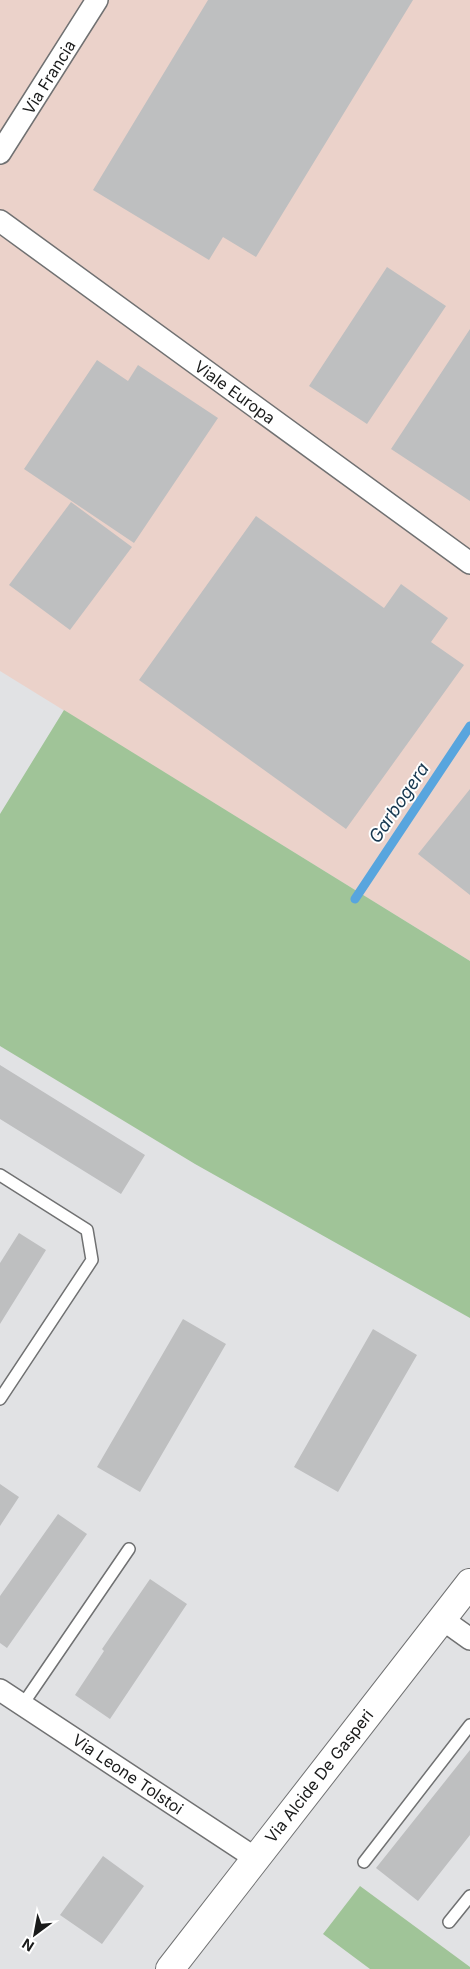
<svg xmlns="http://www.w3.org/2000/svg" width="470" height="1969" viewBox="0 0 470 1969" font-family="Inter,sans-serif">
  <style>
    .industrial { fill: #ebd2ca }
    .green { fill: #a0c498 }
    .lines { fill: none; stroke-linecap: round; stroke-linejoin: round }
    .stream { stroke: #58a5de; stroke-width: 9 }
    .building { fill: #bebfc0 }
    .lane-casing { stroke: #707172; stroke-width: 14 }
    .street-casing { stroke: #707172; stroke-width: 24 }
    .secondary-casing { stroke: #707172; stroke-width: 30 }
    .lane { stroke: #fff; stroke-width: 11 }
    .street { stroke: #fff; stroke-width: 21 }
    .secondary { stroke: #fff; stroke-width: 28 }
    .labels { text-anchor: middle; stroke-width: 4; stroke-linejoin: round; paint-order: stroke }
    .street-label { font-size: 16px; fill: #191a1a; stroke: #fff }
    .water-label { font-size: 18px; font-style: italic; fill: #173850; stroke: #fff }
  </style>
  <rect width="100%" height="100%" fill="#e1e2e4"/>
  <path class="industrial" d="M0,0H470V961L0,671Z"/>
  <path class="green" d="M64,710L470,961V1318L195,1164L0,1046V814Z
    M360,1886L470,1967V1969H370L323,1934Z"/>
  <g class="lines">
    <path class="stream" d="M355,899L470,726"/>
  </g>
  <path class="building" d="M208,0H413L256,257L223,237L209,260L93,190Z
    M387,267L446,306L367,424L309,386Z
    M470,329V501L391,449Z
    M97,360L128,381L138,365L218,418L134,543L24,469Z
    M71,502L132,547L70,630L9,585Z
    M256,516L384,608L401,584L448,618L431,642L464,665L346,829L139,680Z
    M470,789V895L418,854Z
    M0,1065L145,1155L121,1194L0,1119Z
    M19,1233L46,1250L0,1324V1263Z
    M183,1319L226,1344L140,1492L97,1467Z
    M373,1329L417,1355L338,1492L294,1467Z
    M0,1484L19,1497L0,1526Z
    M58,1514L87,1534L7,1648L0,1643V1596Z
    M150,1579L187,1604L110,1719L75,1695L104,1651L102,1649Z
    M470,1750V1835L418,1901L376,1868Z
    M103,1856L144,1886L102,1944L60,1915Z"/>
  <g class="lines">
    <g class="lane-casing">
      <path id="lane" d="M0,1175L87,1230L92,1260L0,1399
        M23,1704L129,1549
        M364,1862L470,1725
        M449,1922L470,1896"/>
    </g>
    <g class="street-casing">
      <path id="street" d="M0,153L97,0
        M0,221L470,563
        M442,1619L470,1639
        M0,1690L255,1858"/>
    </g>
    <g class="secondary-casing">
      <path id="secondary" d="M170,1969L470,1583"/>
    </g>
    <use href="#lane" class="lane"/>
    <use href="#street" class="street"/>
    <use href="#secondary" class="secondary"/>
  </g>
  <g class="labels">
    <g class="street-label">
      <text transform="translate(49 77) rotate(-58)" y="6">Via Francia</text>
      <text transform="translate(235 392) rotate(36)" y="6">Viale Europa</text>
      <text transform="translate(128 1774) rotate(34)" y="6">Via Leone Tolstoi</text>
      <text transform="translate(319 1776) rotate(-52)" y="6">Via Alcide De Gasperi</text>
    </g>
    <g class="water-label">
      <text transform="translate(399 803) rotate(-56)" y="6">Garbogera</text>
    </g>
  </g>
  <g transform="translate(35 1934) rotate(212)" stroke="#ffffff" stroke-width="4" paint-order="stroke">
  <path d="M0-4L9 19L0 12L-9 19Z" fill="#191a1a"/>
  <text y="-8" font-size="14" font-weight="bold" text-anchor="middle" fill="#191a1a">N</text>
  </g>
</svg>
